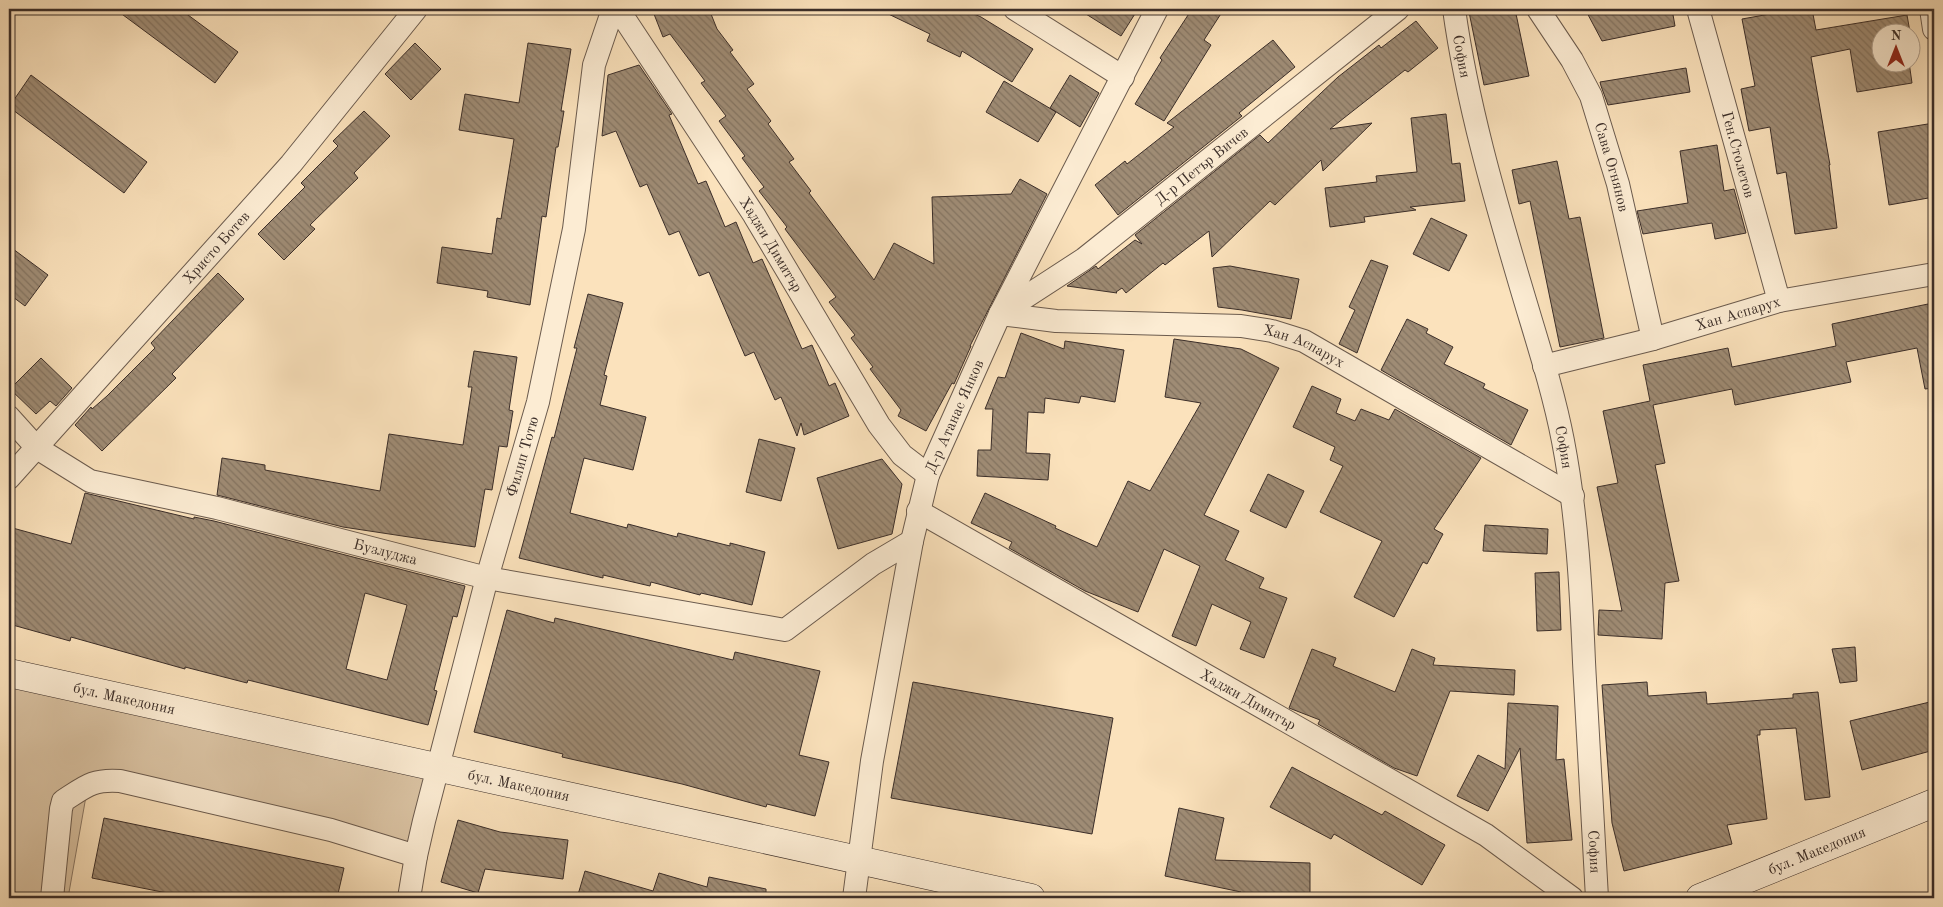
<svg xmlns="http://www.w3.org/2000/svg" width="1943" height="907" viewBox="0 0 1943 907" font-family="'Old Standard TT',serif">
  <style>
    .park { fill: #dac3a3; stroke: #8a7866 }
    .building { fill: url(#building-back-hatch); stroke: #3b2e29; fill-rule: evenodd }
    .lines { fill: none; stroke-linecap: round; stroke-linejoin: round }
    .street-casing { stroke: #6b5b4e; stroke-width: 24 }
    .secondary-casing { stroke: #3b2e29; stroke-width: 29 }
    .street { stroke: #fcecd3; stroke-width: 22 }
    .secondary { stroke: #fcecd3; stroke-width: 28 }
    .labels { text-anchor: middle; stroke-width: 5; stroke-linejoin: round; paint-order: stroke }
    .street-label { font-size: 15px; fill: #3b2e29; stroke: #fcecd3 }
  </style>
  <defs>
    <pattern id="building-back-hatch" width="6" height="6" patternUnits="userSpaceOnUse" patternTransform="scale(1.25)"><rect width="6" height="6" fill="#9f8c75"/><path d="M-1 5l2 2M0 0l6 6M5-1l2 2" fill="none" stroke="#837360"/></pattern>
  </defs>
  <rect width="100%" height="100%" fill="#fbe2bc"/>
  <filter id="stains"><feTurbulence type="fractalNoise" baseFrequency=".004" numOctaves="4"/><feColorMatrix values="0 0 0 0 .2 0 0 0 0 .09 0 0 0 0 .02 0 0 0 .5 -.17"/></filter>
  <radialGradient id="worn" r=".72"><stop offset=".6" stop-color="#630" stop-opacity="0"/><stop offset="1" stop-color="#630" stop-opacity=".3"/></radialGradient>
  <path class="park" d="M9,673L439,768L416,856L88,785L68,898H18L9,879Z"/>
  <path class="building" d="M115,9H180L238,52L215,83Z
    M652,9H709L717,29L733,50L730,52L754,84L747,89L771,121L768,124L794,159L789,162L811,191L809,193L874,280L894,243L934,264L932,197L1011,194L1020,179L1047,194L970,346H971L954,384L952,383L926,431L898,416L901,410L870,369L873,367L851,338L855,335L829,302L836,297L785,229L787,227L759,191L764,187L742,158L745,156L719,121L726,116L701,83L705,81L670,34L663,37Z
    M878,9H963L981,17L1033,49L1012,82L962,51L960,57L927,41L930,34Z
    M1078,9H1138L1121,36Z
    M1192,9H1224L1204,40L1211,45L1164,121L1135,104L1162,60L1160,58Z
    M1485,9H1515L1529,76L1484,85L1469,12Z
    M1585,9H1672L1675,26L1602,41Z
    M1798,9H1812L1816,30L1907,15L1910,32H1880V62H1909L1912,83L1857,92L1850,49L1811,57L1830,165H1829L1837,228L1795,234L1786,172L1777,174L1770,127L1749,131L1741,89L1755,86L1742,19Z
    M1416,21L1438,48L1408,72L1405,70L1330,129L1372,123L1323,171L1321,160L1275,205L1270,201L1212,257L1209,231L1165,265L1163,263L1126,293L1122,288L1116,292L1117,293L1067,286L1096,266L1098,269L1135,240L1142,244L1135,235L1260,135L1268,143L1338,77L1379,45L1381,48Z
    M1273,40L1295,67L1239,113L1242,116L1118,215L1095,185L1125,161L1127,164L1174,127L1167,123Z
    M415,43L441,69L411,100L385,74Z
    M528,43L571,49L561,111H564L558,147H556L546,217L542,216L530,305L487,297L488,291L437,283L442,247L492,254L497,218L501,219L514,139L459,130L465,94L519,103Z
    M639,65L672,114L669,115L698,184L706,181L725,227L736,222L753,263L762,259L802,349L812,345L829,386L835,383L849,416L804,435L801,423L797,436L781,397L775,400L754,352L745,356L709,272L699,276L679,231L669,235L647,184L640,187L616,131L602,136L608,75Z
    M1686,68L1690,92L1608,105L1601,86L1600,82Z
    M31,75L147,162L124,193L9,107Z
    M1070,75L1099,93L1080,127L1050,108Z
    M1004,81L1056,112L1038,142L986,112Z
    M364,111L390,136L354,173L358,178L310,225L315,229L284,260L258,234L305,187L301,183L338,146L333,141Z
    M1446,114L1452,164L1460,163L1465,201L1410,207L1416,210L1364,217L1365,222L1330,227L1325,188L1377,182L1376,176L1417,172L1411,118Z
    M1934,123V197L1889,205L1878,132Z
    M1717,145L1724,191L1734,189L1746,233L1715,239L1712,223L1643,234L1637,211L1688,203L1680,151Z
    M1557,161L1569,219L1580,217L1604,338L1560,347L1530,201L1519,204L1512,170Z
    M1431,218L1467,235L1449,271L1413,254Z
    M9,246L48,275L25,306L9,294Z
    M1371,260L1388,266L1357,353L1339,344L1355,310L1349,307Z
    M1230,266L1299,279L1291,319L1242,310L1218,307L1213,268Z
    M218,273L244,299L172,374L176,378L102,451L75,425L91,407L92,409L107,396L155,348L151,343Z
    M588,294L623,303L604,375L607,376L600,405L646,417L633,470L584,458L570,513L627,528L628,524L677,537L678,533L730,546V543L765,552L752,605L701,593L700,595L651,582L650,586L603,575V578L519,558L552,437L554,438L577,348H574Z
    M1928,304L1934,333V388L1925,389L1917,348L1846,362L1851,382L1735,405L1732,389L1653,405L1665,463L1655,465L1679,581L1665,583L1662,639L1598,635L1599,610L1622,611L1597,487L1618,483L1603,411L1650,401L1643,365L1728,348L1732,367L1836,346L1832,324Z
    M1407,319L1428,329L1426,333L1453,347L1444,364L1485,384L1483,388L1528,410L1511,445L1381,370Z
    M1021,333L1064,349L1065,341L1124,350L1115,402L1081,396L1079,403L1045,398L1044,413L1028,412L1026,453L1050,454L1048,480L977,476L978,450H991L993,409H985L998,377L1005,378Z
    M1174,339L1241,349L1279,368L1204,515L1239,531L1225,560L1264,578L1259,588L1287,598L1264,658L1240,649L1251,622L1212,604L1196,646L1172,636L1200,566L1164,549L1138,612L1085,591L1009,548L1012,542L971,523L985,493L1056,526L1055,528L1097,547L1128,481L1150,491L1201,403L1165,397Z
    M474,351L517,357L509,410L513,411L507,447L499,446L492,490L485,489L475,547L343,527L217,495L222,458L265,465V470L380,491L389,434L463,445L472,387H468Z
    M41,358L72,388L56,406L50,401L36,414L10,389Z
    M1312,386L1341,399L1336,413L1355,421L1361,409L1389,420L1395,409L1481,458L1434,529L1443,534L1427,564L1423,562L1394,617L1354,597L1382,541L1320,512L1343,466L1330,460L1335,447L1293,427Z
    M759,439L795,448L781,501L746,492Z
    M882,459L902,484L892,534L838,549L817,478Z
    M1268,474L1304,491L1286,528L1250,511Z
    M85,493L194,519V517L214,521L465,586L457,617L453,616L434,690L437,691L428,725L248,680L247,683L185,667V669L71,637L70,641L9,624V527L71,544ZM365,593L407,605L387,680L346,669Z
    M1485,525L1548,529L1547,554L1483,551Z
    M1559,572L1561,630L1537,631L1535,573Z
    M507,610L554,623L555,618L733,660L735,652L820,671L799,755L829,762L815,816L767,804L766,807L682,784L562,757L563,754L474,732Z
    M1855,647L1857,681L1840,683L1832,649Z
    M1312,649L1336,658L1333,666L1395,692L1412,649L1435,658L1433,665L1515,670L1514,695L1450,691L1417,776L1394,768L1318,724L1320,720L1289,708Z
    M913,682L1113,718L1092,834L891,798Z
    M1647,682L1648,696L1706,692L1707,704L1793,698V694L1818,692L1830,797L1805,800L1796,728L1760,730V735H1757L1767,819L1727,825L1732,844L1624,871L1612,823L1602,685Z
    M1934,701V750L1862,770L1850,721Z
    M1508,703L1558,706L1556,760L1564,759L1572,840L1527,843L1520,748L1488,811L1457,796L1478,755L1505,769Z
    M1292,767L1382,815L1385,811L1445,845L1422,885L1334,834L1331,839L1270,807Z
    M1179,808L1224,818L1215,860L1310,863V898H1241V892L1165,876Z
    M104,818L344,868L337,898H192L92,878Z
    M458,820L500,832L568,840L563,879L485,869L478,893L441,882Z
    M585,871L653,891L659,873L707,887L709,877L766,889V898H577Z"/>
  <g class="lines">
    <g class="street-casing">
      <g id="street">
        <path id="s1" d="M618,9L754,215L879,425L902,455L928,475"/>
        <path d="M1015,9L1123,77"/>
        <path id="s2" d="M1454,9C1467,103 1494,196 1521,287C1536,338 1553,389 1563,441C1577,514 1581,588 1584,662C1588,741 1593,820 1597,898"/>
        <path id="s3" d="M1538,9L1572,60L1591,96L1618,184L1653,339"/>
        <path id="s4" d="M1698,9L1779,301"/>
        <path d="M1931,9L1934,29"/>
        <path id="s5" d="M1001,313L1084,259L1398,9"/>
        <path id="s6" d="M1000,314L1056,321L1241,326L1272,331L1304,341L1573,496"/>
        <path id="s7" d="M1544,366L1653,339L1779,301L1934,274"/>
        <path id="s8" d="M9,417L37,448L90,481L217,508L487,578L785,630L873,564L912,541"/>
        <path id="s9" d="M9,478L291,164L416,9"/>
        <path id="s10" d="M918,511L1486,835L1572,898"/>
        <path d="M52,898L61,809L63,801C86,786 93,779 120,781L331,830L416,856"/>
        <path id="s11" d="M409,898L416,856L424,821L487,578L538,402L574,229L594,65L613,9"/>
        <path id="s12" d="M854,898L872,761L912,541L928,475L1000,314L1157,9"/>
      </g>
    </g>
    <g class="secondary-casing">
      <g id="secondary">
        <path id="s13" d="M9,673L1031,898"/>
        <path id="s14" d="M1700,898L1934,803"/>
      </g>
    </g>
    <use href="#street" class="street"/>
    <use href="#secondary" class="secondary"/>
  </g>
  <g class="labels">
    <g class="street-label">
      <text dy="5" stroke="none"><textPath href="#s2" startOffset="48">София</textPath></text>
      <text dy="5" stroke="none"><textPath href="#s4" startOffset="151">Ген.Столетов</textPath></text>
      <text dy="5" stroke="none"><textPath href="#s5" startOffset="249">Д-р Петър Вичев</textPath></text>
      <text dy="5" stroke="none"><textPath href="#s3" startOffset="176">Сава Огнянов</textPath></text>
      <text dy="5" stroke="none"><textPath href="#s1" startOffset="281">Хаджи Димитър</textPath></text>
      <text dy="5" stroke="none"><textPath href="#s9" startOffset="310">Христо Ботев</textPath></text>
      <text dy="5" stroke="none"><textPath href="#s7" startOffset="201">Хан Аспарух</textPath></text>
      <text dy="5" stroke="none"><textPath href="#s6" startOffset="308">Хан Аспарух</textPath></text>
      <text dy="5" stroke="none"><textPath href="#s12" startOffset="494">Д-р Атанас Янков</textPath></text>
      <text dy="5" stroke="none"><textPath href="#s2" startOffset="452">София</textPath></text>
      <text dy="5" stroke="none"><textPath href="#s11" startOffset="456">Филип Тотю</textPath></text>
      <text dy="5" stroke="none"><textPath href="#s8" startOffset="408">Бузлуджа</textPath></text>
      <text dy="5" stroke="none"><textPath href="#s13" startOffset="118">бул. Македония</textPath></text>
      <text dy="5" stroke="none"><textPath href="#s10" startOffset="380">Хаджи Димитър</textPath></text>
      <text dy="5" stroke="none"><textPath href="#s13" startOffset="522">бул. Македония</textPath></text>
      <text dy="5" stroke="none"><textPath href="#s2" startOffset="858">София</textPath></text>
      <text dy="5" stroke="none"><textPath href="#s14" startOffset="126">бул. Македония</textPath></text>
    </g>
  </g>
  <rect width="1943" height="907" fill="none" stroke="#fbe2bc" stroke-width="30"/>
  <rect x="10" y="10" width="1923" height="887" fill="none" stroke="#3b2e29" stroke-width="2.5"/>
  <rect x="15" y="15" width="1913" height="877" fill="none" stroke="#3b2e29"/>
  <g transform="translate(1896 48)"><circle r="24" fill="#fcecd3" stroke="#afa08f"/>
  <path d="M0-4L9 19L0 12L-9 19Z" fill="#8f2418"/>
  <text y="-8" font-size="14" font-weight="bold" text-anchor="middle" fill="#3b2e29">N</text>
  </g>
  <rect width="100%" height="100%" filter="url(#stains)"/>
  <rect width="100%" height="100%" fill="url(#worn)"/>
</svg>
